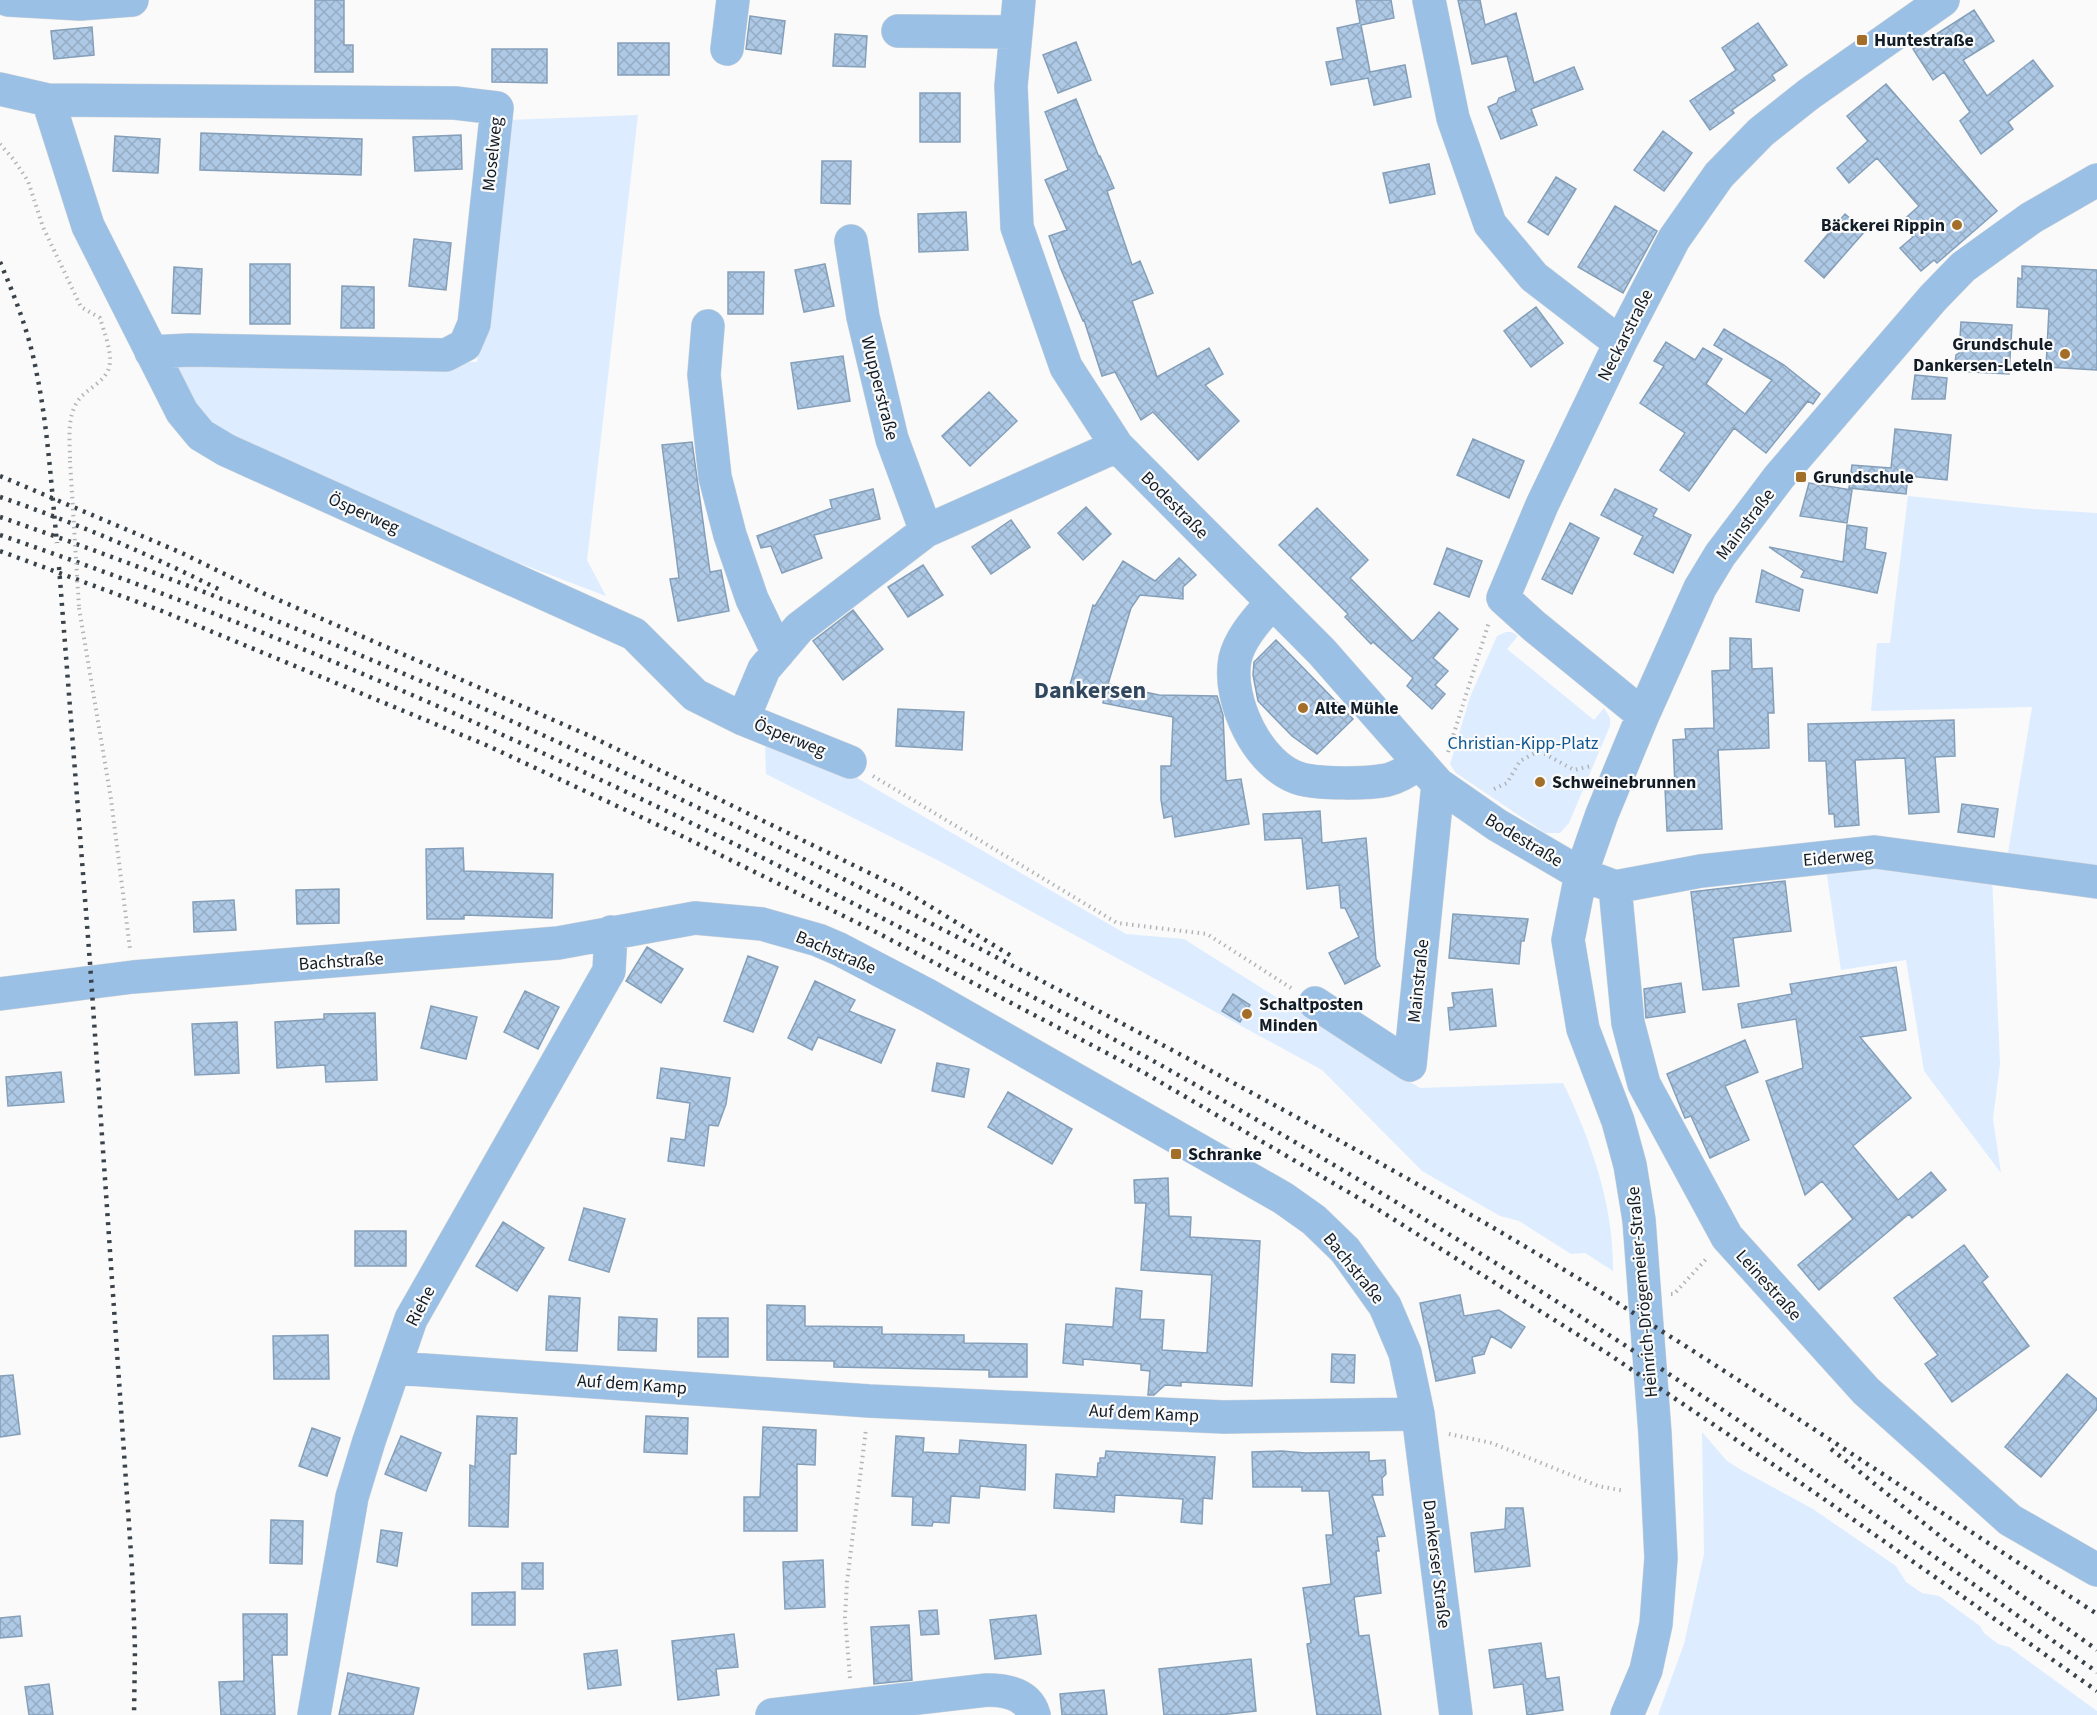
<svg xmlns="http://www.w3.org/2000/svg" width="2097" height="1715" viewBox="0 0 2097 1715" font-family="'Source Sans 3',sans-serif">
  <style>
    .green { fill: #ddedff }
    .building { fill: url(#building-cross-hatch); stroke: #859fb9; stroke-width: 1.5 }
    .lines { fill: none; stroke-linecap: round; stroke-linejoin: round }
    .minor-casing { stroke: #d5d6d8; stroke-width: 34 }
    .path { stroke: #b2b5b8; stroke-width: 4; stroke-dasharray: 1.5 4.5; stroke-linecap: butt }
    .minor { stroke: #9bc0e5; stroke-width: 33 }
    .rail { stroke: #3a424a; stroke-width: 4.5; stroke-dasharray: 3 6; stroke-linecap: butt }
    .path-bridge { stroke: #b2b5b8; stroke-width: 4; stroke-dasharray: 1.5 4.5; stroke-linecap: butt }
    .poi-dot { fill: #a36e27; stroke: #fafafa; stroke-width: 2 }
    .labels { text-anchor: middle; stroke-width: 4.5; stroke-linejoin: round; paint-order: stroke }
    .poi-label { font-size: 18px; font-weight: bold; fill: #121c26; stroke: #fafafa; text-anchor: start }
    .street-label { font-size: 18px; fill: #121c26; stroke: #fafafa }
    .park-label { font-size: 18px; fill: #0e5792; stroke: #fafafa }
    .district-label { font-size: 24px; font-weight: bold; fill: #30475e; stroke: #fafafa }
  </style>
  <defs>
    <pattern id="building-cross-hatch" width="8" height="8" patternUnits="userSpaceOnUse" patternTransform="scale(1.5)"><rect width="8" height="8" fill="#aec9e5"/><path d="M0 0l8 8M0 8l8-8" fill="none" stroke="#95acc4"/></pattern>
  </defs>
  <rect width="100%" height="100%" fill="#fafafa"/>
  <path class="green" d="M638,115L587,560L606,596L455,539L214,433L183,390L177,364L477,362L506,120Z
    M1908,496L2033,509L2097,513V876L2006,865L2032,707L1871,711L1877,643H1890Z
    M1506,632H1512L1518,636L1507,649L1594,720L1604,708L1610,718V726L1569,823L1560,833H1545L1456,773L1450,764L1470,697L1497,636Z
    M765,741L845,771L1126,934L1184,939L1420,1088L1563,1083C1591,1140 1614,1206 1613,1271L1585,1253L1571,1254L1519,1221L1500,1216L1422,1171L1322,1070L941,862L766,774Z
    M1847,867L1992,875L2000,1064L1993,1119L2001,1173L1924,1071L1906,960L1841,970L1826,869Z
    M1702,1432L1727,1461L1743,1471L1813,1509L1896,1566L1906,1582L1922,1593L1939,1596L1980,1626L1984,1633L1998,1644L2009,1647L2097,1711V1715H1658L1684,1644L1704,1554Z"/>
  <path class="building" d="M315,0H344V45H353V72H315Z
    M1356,0H1391L1394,18L1361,25L1370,72L1405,65L1411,97L1374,105L1368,78L1331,85L1326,62L1343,59L1337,28L1360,23Z
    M1458,0H1480L1485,25L1516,13L1534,83L1574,67L1583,89L1531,109L1537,125L1501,139L1488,107L1497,103L1499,98L1516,91L1507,56L1472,64Z
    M1974,10L1994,41L1963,60L1987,96L2033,60L2053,86L2008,122L2013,129L1981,154L1960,121L1970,112L1944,72L1933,80L1913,49Z
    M750,16L785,21L781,54L746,49Z
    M1758,23L1787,65L1772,75L1775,80L1732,110L1734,113L1710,130L1690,101L1736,70L1722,48Z
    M92,27L94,55L54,59L51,31Z
    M835,34L867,36L865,67L833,66Z
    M1076,42L1091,80L1058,93L1043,55Z
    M618,43H669V75H618Z
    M492,49H547V83L492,82Z
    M1886,84L1997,211L1937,263L1934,260L1921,271L1900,248L1913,237L1900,223L1919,206L1877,158L1849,183L1837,168L1868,141L1847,116Z
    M920,93H960V142H920Z
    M1076,99L1099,157L1100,156L1114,188L1107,191L1132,265L1140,261L1153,293L1132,301L1157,377L1209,348L1223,374L1205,385L1239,421L1198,460L1153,412L1141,420L1115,372L1102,376L1084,320L1083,321L1060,267L1049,236L1067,230L1045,180L1068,170L1045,112Z
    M1663,131L1692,153L1664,191L1634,170Z
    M201,133L362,139L361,175L200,170Z
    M461,135L462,169L415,171L413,137Z
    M115,136L160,139L158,173L113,171Z
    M822,161H851L850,204L821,203Z
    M1429,164L1435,194L1390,203L1383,173Z
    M1556,177L1576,189L1548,235L1528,222Z
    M1615,206L1657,231L1623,293L1578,267Z
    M966,212L968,250L919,252L918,214Z
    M1845,214L1865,231L1824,278L1805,261Z
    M414,239L451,243L446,290L409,286Z
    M250,264H290V324H250Z
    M825,264L834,306L804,312L795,270Z
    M2022,266L2097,270V370L2046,367L2049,309L2017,307L2018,278L2022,279Z
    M174,267L202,269L200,314L172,313Z
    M728,272H764L763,314H728Z
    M342,286L374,287V328H341Z
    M1536,307L1563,343L1531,367L1504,331Z
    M1961,322L2012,325L2009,374L1954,371L1956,355L1959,353Z
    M1724,329L1784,365L1820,394L1813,404L1808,401L1766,453L1734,428L1689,491L1660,470L1685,433L1640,403L1664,366L1654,361L1666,342L1695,360L1703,348L1722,359L1706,384L1745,414L1772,380L1714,345Z
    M843,356L850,401L798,409L791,363Z
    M1915,375L1947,378L1945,399H1912Z
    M989,392L1017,421L970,466L942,436Z
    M1895,429L1951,435L1947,480L1908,476L1906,494L1849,488L1852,465L1891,468Z
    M1473,439L1524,461L1509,498L1457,475Z
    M692,442L710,572L721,570L729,611L678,621L670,579L679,578L662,445Z
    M1809,483L1852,490L1847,523L1800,516Z
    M873,489L880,519L814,535L822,558L782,573L771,546L761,548L757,536L832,508L830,500Z
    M1615,489L1657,509L1653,516L1691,535L1673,573L1634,554L1643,536L1601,515Z
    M1086,507L1111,534L1083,560L1058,533Z
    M1317,508L1368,560L1350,578L1412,641L1414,640L1439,612L1458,629L1433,658L1448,671L1435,685L1445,694L1432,709L1407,686L1413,678L1373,642L1371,644L1345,617L1348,614L1279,545Z
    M1011,520L1030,547L991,574L972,547Z
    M1570,523L1599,538L1572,594L1542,579Z
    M1847,525L1867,528L1865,549L1886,553L1877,593L1801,577L1804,571L1769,547L1843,562Z
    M1447,548L1482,561L1469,597L1434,584Z
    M1179,558L1196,575L1183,587V599L1140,595L1131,608L1108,684L1159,695L1217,696L1223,715L1226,781L1241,779L1249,824L1175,837L1172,816L1164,818L1161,800V766H1171L1173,717L1103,703L1104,698V699L1069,688L1093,605L1095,606L1123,561L1155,581Z
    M923,565L943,595L908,617L888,587Z
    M1762,570L1803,590L1799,611L1756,602Z
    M853,610L883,649L843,680L813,641Z
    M1730,638L1751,639L1752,669L1772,668L1774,713H1768L1769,748L1718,750L1722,829L1667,831L1665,788L1675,787L1673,740L1686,739L1685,729L1714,728L1712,671L1730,670Z
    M1276,640L1353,719L1317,754L1292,736L1258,701L1253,675L1254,662Z
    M898,709L964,712L962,750L896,746Z
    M1954,720L1955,756L1935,757L1939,812L1909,814L1905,758L1855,760L1859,825L1835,827L1834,814H1829L1826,761H1809L1808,724Z
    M1962,804L1998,809L1994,837L1958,832Z
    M1320,811L1322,843L1366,838L1376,959L1380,966L1345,984L1329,953L1359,937L1345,908H1341L1339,885L1307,889L1302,838L1265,840L1263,814Z
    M463,848L464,871L553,874L552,918L464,915V919H427L426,849Z
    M1785,881L1791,931L1733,938L1739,986L1703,990L1691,892Z
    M339,889V923L297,924L296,890Z
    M234,900L236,930L194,932L193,902Z
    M1453,914L1528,919L1524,941H1521L1519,964L1449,958Z
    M647,947L683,969L661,1003L626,981Z
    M748,956L778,967L753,1032L724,1021Z
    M1896,967L1906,1030L1860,1037L1911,1098L1853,1146L1898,1200L1931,1172L1946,1190L1912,1218L1909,1214L1819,1290L1798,1265L1853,1219L1822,1181L1805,1195L1766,1081L1803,1068L1796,1019L1742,1028L1738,1004L1792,994L1790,984Z
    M815,981L855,1000L849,1011L895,1030L881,1063L818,1037L812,1050L788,1038Z
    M1681,983L1685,1012L1646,1018L1644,989Z
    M1492,989L1496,1026L1450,1030L1448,1008L1454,1007L1452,993Z
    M525,991L559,1007L538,1049L504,1032Z
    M1233,994L1250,1005L1240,1022L1222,1011Z
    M431,1006L477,1017L466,1059L421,1048Z
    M375,1013L377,1080L326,1082L325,1065L277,1068L275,1022L324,1019V1014Z
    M237,1022L239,1073L195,1075L192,1024Z
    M1745,1040L1758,1072L1725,1086L1749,1140L1710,1158L1691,1116L1685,1118L1667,1074Z
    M937,1063L969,1069L964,1097L932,1091Z
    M661,1068L730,1078L726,1104L718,1126L709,1125L704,1166L668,1161L671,1138L685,1140L690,1103L657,1098Z
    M61,1072L64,1102L8,1106L6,1077Z
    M1008,1092L1072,1129L1052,1164L988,1127Z
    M1168,1178L1169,1216L1191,1217L1190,1237L1260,1241L1252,1386L1181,1382V1386L1165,1385L1154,1395H1148L1150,1371L1141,1370V1364L1083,1359V1365L1063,1363L1066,1324L1113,1327L1116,1288L1142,1291L1140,1319L1164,1320L1162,1350L1207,1353L1212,1275L1141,1270L1146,1203H1135L1134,1180Z
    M584,1208L625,1219L609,1272L569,1260Z
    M503,1222L544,1248L517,1291L476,1266Z
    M355,1231H406V1266H355Z
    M1964,1245L1988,1277L1982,1282L2029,1346L1952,1402L1925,1364L1938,1355L1894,1298Z
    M1460,1295L1464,1316L1499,1310L1525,1327L1511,1348L1491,1336L1484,1354L1472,1357L1475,1373L1436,1381L1420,1303Z
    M549,1296L580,1298L577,1351L546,1350Z
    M767,1305L805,1306V1326L882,1327V1334L964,1335V1343L1027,1344V1377H989V1370L834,1367V1361L767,1360Z
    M619,1317L657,1319L656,1351L618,1350Z
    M698,1318H728V1357H698Z
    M328,1335L329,1379H274L273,1336Z
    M1332,1354L1355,1355L1354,1383L1331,1382Z
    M2067,1374L2097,1399V1409L2041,1477L2005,1447Z
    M13,1375L20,1434L0,1437V1376Z
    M477,1416L517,1418L516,1454H510L508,1527L469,1526L470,1465L475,1467Z
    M646,1416L688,1418L687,1454L644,1452Z
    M763,1427L816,1430L815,1465L797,1464V1531H744V1497H760Z
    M312,1428L340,1438L327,1476L299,1466Z
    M401,1436L441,1453L426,1491L385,1474Z
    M896,1436L924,1438L923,1452L959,1454L960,1440L1026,1445L1025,1490L980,1486L979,1498L951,1496L949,1523L933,1522L932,1526L912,1525L913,1497L892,1496Z
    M1106,1451L1215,1457L1212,1499L1203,1498L1202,1524L1181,1522L1183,1499L1115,1495L1114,1512L1054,1508L1056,1474L1097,1477L1098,1463H1100V1458H1105Z
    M1282,1451L1305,1453L1369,1452V1461L1385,1460L1386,1474L1382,1478L1383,1495H1372L1385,1536L1377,1537L1379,1551H1376L1381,1593L1354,1597L1359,1636L1369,1635L1381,1715H1317L1307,1644L1311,1643L1303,1588L1331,1584L1326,1535H1333L1329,1491H1302V1487H1253L1252,1452Z
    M1506,1508H1523L1530,1566L1475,1572L1471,1533L1505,1529Z
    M271,1520L303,1521L302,1564L270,1563Z
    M381,1530L402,1533L397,1566L377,1562Z
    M823,1560L825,1607L785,1609L783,1562Z
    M522,1563H543V1589H522Z
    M515,1592V1625H472V1593Z
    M937,1610L939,1634L921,1635L919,1611Z
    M243,1614H287V1655H272L275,1715H221L219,1682L244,1681Z
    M1036,1615L1041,1654L995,1659L990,1620Z
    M20,1616L22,1636L0,1638V1618Z
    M909,1625L912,1680L874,1684L871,1627Z
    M734,1634L738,1667L716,1669L719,1695L678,1700L672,1641Z
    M1541,1643L1546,1679L1559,1677L1563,1710L1527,1715L1523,1684L1494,1688L1489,1650Z
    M617,1650L621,1685L588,1689L584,1654Z
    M1251,1659L1256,1711L1219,1715H1164L1159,1669Z
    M348,1673L419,1688L413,1715H339Z
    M49,1684L53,1715H29L25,1687Z
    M1104,1690L1107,1715H1062L1060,1694Z"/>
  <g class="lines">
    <g class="minor-casing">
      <path id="minor" d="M8,0L80,4L132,0
        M1019,0L1011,86L1017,227L1066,367L1117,446L1322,652L1438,784L1497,825L1581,874L1615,887L1701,871L1875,852L2097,882
        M1429,0L1453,118L1490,224L1534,277L1620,343
        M898,31L1016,32
        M727,49L733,0
        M0,89L48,100L455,103L497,108L474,324L465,345L446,355L189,350L151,352
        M48,100L88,226L182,412L201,435L226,450L634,634L695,695L743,719L850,762
        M851,241L863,317L892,439L926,531
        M708,326L704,375L715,477L730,535L752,599L778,653
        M1272,602C1258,619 1240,637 1235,659C1227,700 1258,767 1301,779C1320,784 1367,784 1387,780C1399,777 1410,770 1420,763
        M1643,715L1534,626L1503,598L1542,505L1620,343L1674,239L1719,175L1761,132L1809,94L1943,0
        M743,719L764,669L799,628L926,531L1117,446
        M1615,887L1628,1023L1644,1084L1727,1237L1866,1391L2010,1520L2097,1570
        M0,994L133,977L558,943L695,918L762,924L818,940L839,949L929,996L1283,1198L1314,1220L1345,1250L1385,1306L1405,1353L1418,1414L1456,1715
        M1315,1003L1410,1065L1438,784
        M395,1368L869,1401L1224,1417L1418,1414
        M314,1715L352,1497L369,1441L411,1319L609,971L611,932
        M772,1715L987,1690C1006,1690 1028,1694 1034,1715
        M1627,1715L1646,1670L1656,1624L1661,1558L1655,1434L1639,1220L1630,1165L1618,1121L1583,1029L1568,940L1581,874L1602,814L1643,715L1700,588L1720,555L1779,477L1933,298L1963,267L2031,218L2097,180"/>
    </g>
    <path class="path" d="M0,144L14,160L28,181L43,227L81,307L100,318C104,332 113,353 109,368C105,381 89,388 80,398C66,415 70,440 70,461
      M79,608L111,799L130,949
      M1448,752L1489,622
      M873,776L1117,923L1207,934L1291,988
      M1494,789L1507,783L1520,761L1535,753L1545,754L1574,770L1591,766
      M1671,1294H1674L1708,1257
      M1449,1434L1492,1443L1598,1486L1625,1491
      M850,1678L845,1618L847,1582L866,1429"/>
    <use href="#minor" class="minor"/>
    <path class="rail" d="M0,262C15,297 29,333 36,370C48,427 51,485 57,543
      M0,476L182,553L265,594L590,736L900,888L1013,957
      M0,497C76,523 149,554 220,590
      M0,517C365,643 714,808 1055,988C1231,1081 1406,1174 1576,1277C1614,1300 1650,1324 1687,1347C1824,1435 1960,1525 2097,1614
      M0,535C330,648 648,795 957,957C1020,991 1085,1023 1148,1058C1305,1146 1461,1239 1612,1337C1777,1443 1936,1558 2097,1672
      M0,551L162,611L486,745L688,839L872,930L1143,1072L1374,1207L1607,1353L1814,1492L2097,1691
      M59,567L90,963L132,1568L135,1649L134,1715
      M1831,1449L1955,1548L2097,1650"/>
    <path class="path-bridge" d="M70,461L79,608"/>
  </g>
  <g class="poi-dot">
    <rect x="1856" y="34" width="12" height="12" rx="3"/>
    <circle cx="1957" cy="225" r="6"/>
    <circle cx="2065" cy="354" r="6"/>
    <rect x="1795" y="471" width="12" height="12" rx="3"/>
    <circle cx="1303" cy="708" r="6"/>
    <circle cx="1540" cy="782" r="6"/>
    <circle cx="1247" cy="1014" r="6"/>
    <rect x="1170" y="1148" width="12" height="12" rx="3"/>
  </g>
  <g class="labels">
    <g class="poi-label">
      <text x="1874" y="46">Huntestraße</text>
      <text x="1945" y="231" text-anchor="end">Bäckerei Rippin</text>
      <text x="2053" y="350" text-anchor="end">Grundschule<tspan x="2053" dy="21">Dankersen-Leteln</tspan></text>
      <text x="1813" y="483">Grundschule</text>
      <text x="1315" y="714">Alte Mühle</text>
      <text x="1552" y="788">Schweinebrunnen</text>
      <text x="1259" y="1010">Schaltposten<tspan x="1259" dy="21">Minden</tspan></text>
      <text x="1188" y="1160">Schranke</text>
    </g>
    <g class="street-label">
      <text transform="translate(492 154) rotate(-84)" y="6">Moselweg</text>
      <text transform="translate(1625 335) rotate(-63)" y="6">Neckarstraße</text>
      <text transform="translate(880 388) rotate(76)" y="6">Wupperstraße</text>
      <text transform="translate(1175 505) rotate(45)" y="6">Bodestraße</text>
      <text transform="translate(364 513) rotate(24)" y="6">Ösperweg</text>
      <text transform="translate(1745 524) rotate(-53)" y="6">Mainstraße</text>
      <text transform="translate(790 737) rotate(22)" y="6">Ösperweg</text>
      <text transform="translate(1524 840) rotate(31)" y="6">Bodestraße</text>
      <text transform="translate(1838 857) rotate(-5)" y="6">Eiderweg</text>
      <text transform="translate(836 952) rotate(23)" y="6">Bachstraße</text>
      <text transform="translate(341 961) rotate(-4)" y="6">Bachstraße</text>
      <text transform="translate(1418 981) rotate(-84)" y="6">Mainstraße</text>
      <text transform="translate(1354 1268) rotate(51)" y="6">Bachstraße</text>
      <text transform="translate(1769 1285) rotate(48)" y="6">Leinestraße</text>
      <text transform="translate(1642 1292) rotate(-95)" y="6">Heinrich-Drögemeier-Straße</text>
      <text transform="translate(420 1306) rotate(-63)" y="6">Riehe</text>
      <text transform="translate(632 1384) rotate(4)" y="6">Auf dem Kamp</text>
      <text transform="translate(1144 1413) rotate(3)" y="6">Auf dem Kamp</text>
      <text transform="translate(1437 1564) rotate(83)" y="6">Dankerser Straße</text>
    </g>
    <g class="park-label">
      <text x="1523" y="749">Christian-Kipp-Platz</text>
    </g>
    <g class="district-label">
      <text x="1090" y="698">Dankersen</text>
    </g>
  </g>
</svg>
